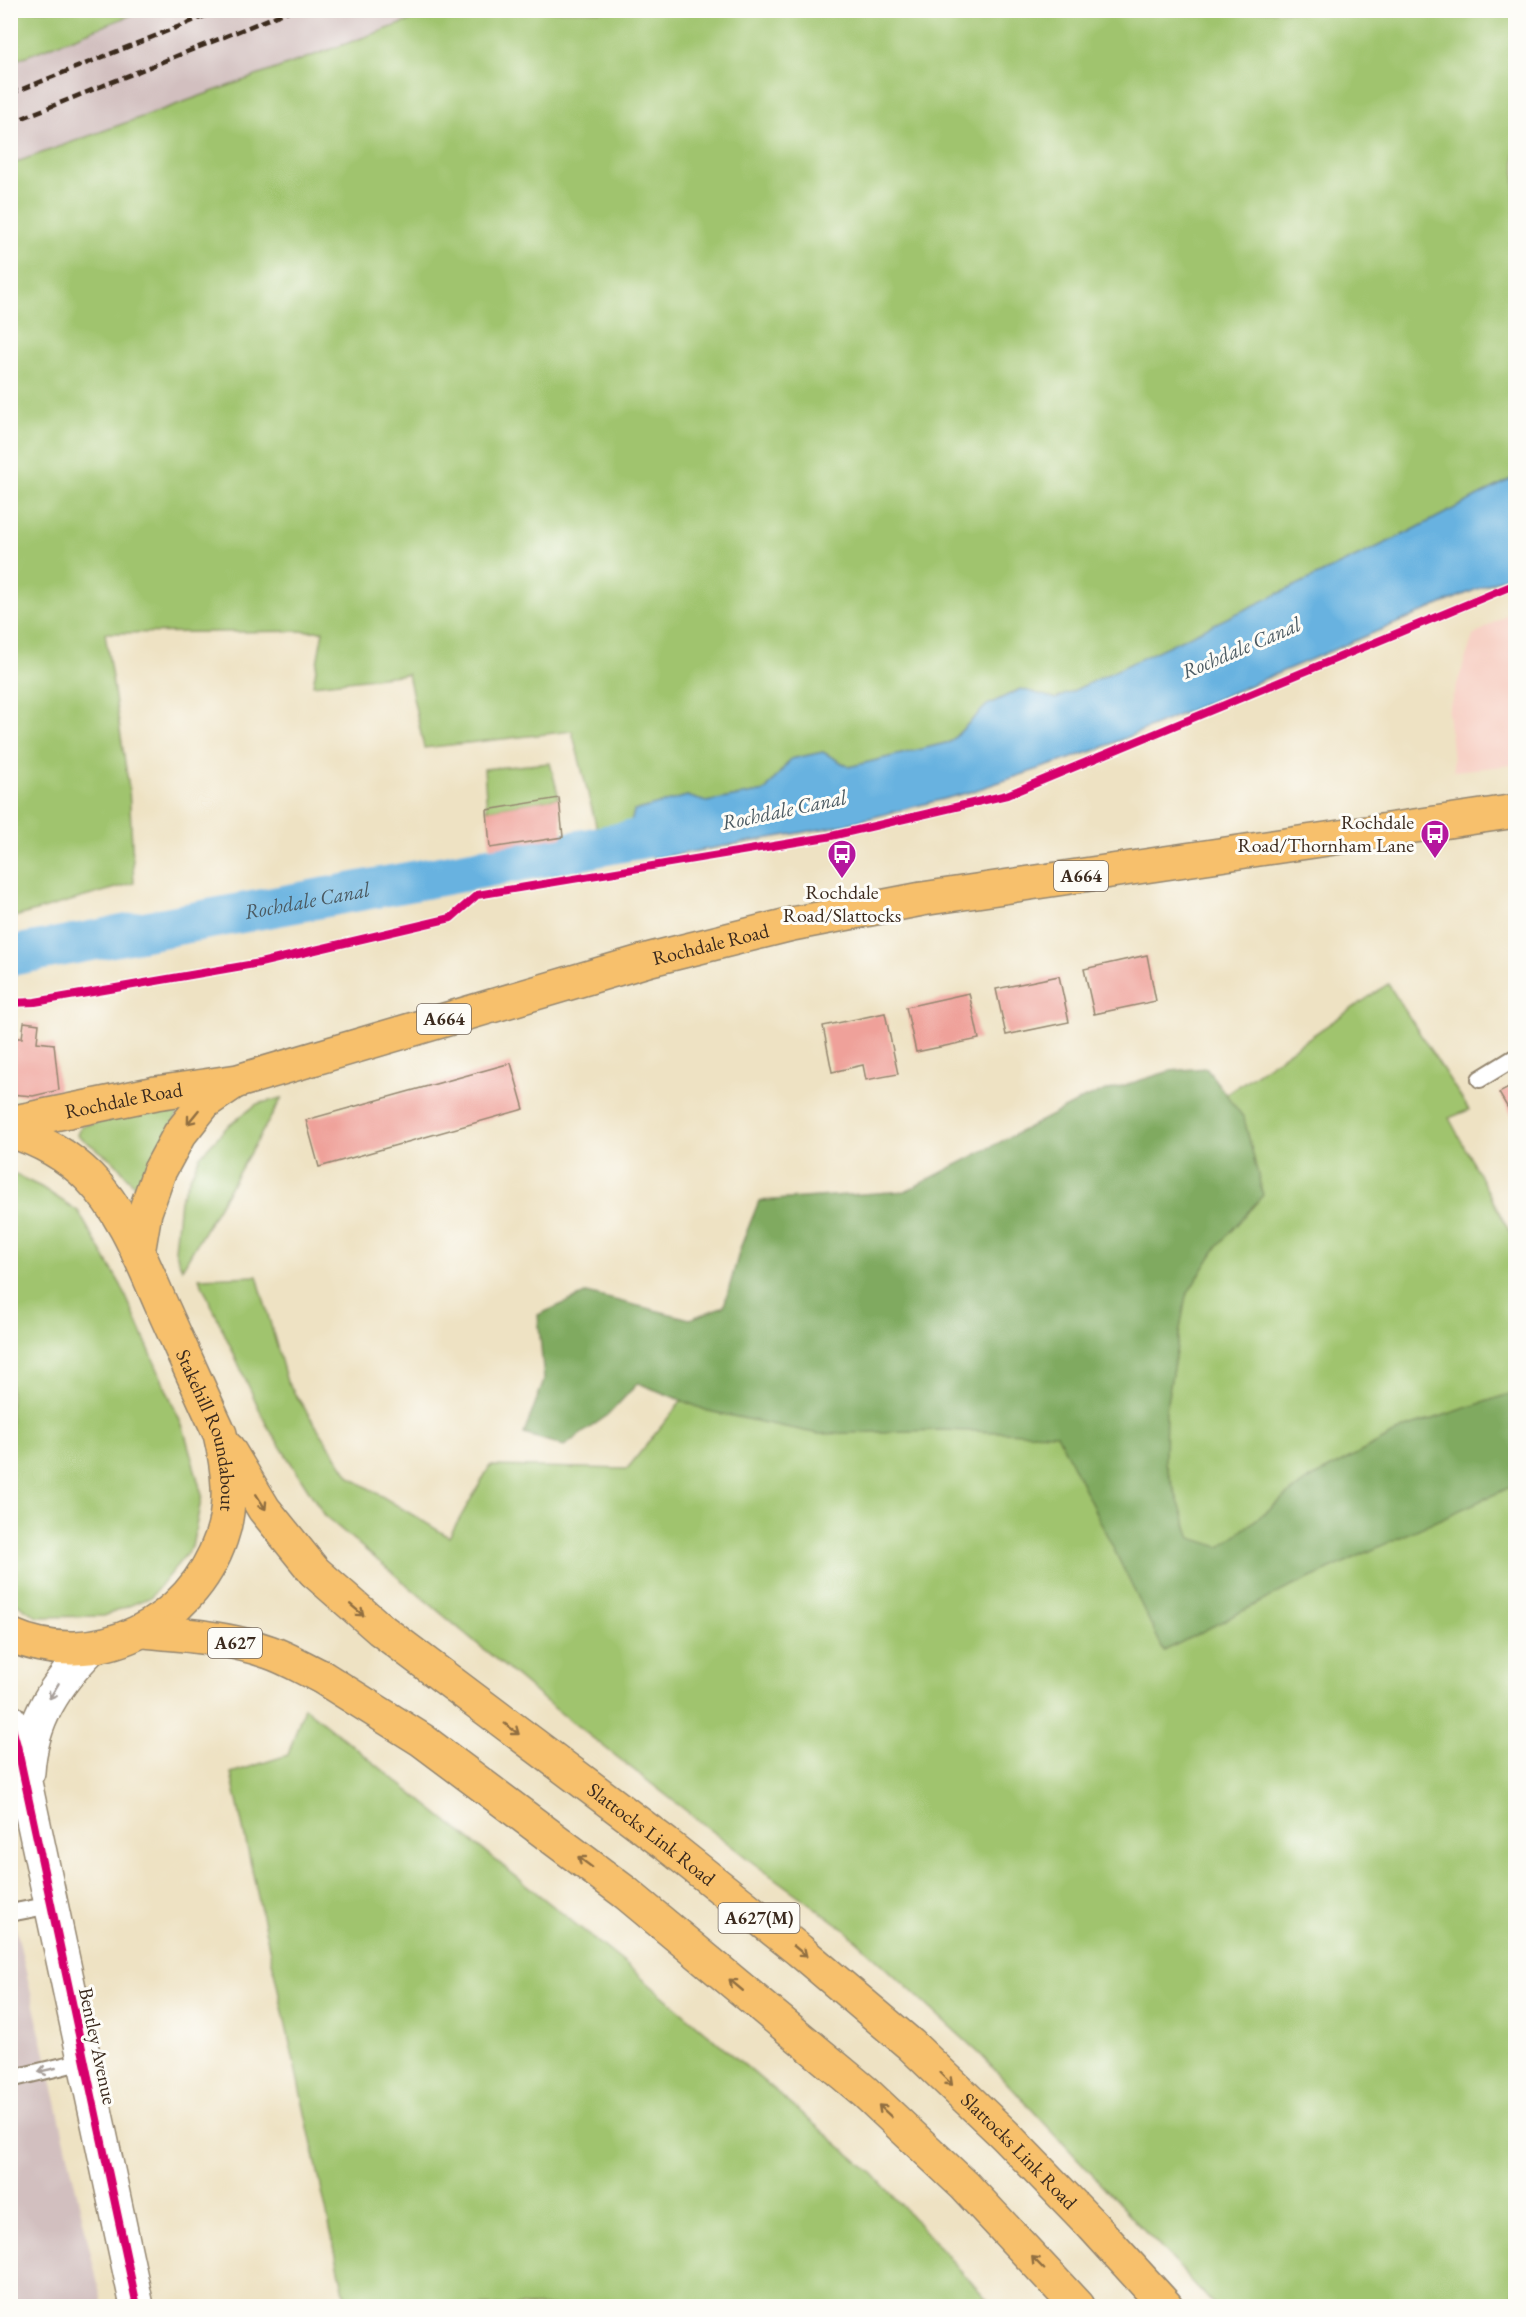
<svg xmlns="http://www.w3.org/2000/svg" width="1526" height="2317" viewBox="0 0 1526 2317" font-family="'EB Garamond',serif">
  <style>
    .built { fill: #f7d1c6 }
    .industrial { fill: #d2bfbf }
    .green { fill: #a0c46e; stroke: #6e7746; stroke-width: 1.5 }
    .forest { fill: #80aa61; stroke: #5e6a40; stroke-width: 1.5 }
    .water { fill: #68b2e0; stroke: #526e7f; stroke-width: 1.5 }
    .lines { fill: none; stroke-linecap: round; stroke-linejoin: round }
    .canal { stroke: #68b2e0; stroke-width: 40 }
    .building { fill: #efa19a }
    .lane-casing { stroke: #948670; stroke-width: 20 }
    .street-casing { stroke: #948670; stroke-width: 36 }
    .primary-casing { stroke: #948670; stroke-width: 36 }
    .highway-casing { stroke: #948670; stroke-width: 36 }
    .lane { stroke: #fff; stroke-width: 16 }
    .street { stroke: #fff; stroke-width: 33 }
    .primary { stroke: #f7c06c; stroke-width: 33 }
    .highway { stroke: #f7c06c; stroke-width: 33 }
    .rail { stroke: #3b2a1e; stroke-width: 4.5; stroke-dasharray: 9 4.5; stroke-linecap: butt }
    .cycleway-casing { stroke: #fdfcf7; stroke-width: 11 }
    .cycleway { stroke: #d6006c; stroke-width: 8 }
    .oneway { stroke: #906e41 }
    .oneway2 { stroke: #a79f9a }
    .labels { text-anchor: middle; stroke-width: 6; stroke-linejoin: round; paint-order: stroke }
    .shield { fill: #fdfcf7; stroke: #75695f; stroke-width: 1.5 }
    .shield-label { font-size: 18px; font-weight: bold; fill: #3b2a1e }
    .poi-label { font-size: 20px; fill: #3b2a1e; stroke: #fdfcf7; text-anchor: end }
    .street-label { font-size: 20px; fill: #3b2a1e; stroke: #fdfcf7 }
    .water-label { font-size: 21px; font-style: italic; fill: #4b5a62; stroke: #fdfcf7 }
  </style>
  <rect width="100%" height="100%" fill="#fdfcf7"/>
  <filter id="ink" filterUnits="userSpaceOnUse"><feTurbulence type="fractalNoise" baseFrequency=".0167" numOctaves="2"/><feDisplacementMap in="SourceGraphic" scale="12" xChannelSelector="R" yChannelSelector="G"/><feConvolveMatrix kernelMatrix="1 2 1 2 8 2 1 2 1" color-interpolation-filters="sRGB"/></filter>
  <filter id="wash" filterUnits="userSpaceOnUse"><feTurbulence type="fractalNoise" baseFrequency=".008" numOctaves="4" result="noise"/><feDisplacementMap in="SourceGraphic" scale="24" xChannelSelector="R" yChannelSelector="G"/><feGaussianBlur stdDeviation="1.35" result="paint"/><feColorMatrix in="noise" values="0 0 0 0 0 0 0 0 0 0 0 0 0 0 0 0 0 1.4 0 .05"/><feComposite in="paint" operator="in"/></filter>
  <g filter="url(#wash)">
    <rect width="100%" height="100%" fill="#eee2c3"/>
    <path class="built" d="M1515,609V765L1454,771L1448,711L1473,636Z"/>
    <path class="industrial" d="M142,11H437L11,164V62Z
      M10,1902L96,2276L103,2306H11Z"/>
    <path class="green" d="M11,10H142V11L11,62Z
      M437,11H1515V477L1409,532L1056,699L1020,689L987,705L950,742L849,767L823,752L791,759L765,791L706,802L687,796L634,811L631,827L598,833L572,731L424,748L408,674L313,685L323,631L105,633L129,788L134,883L11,918V164Z
      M550,763L559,798L487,810L484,769Z
      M1388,984L1469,1110L1449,1118L1515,1242V1421L1186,1566L1135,1403L1209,1106Z
      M282,1098L182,1269L175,1250L180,1200L200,1156L227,1127L257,1104Z
      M171,1106L180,1110L136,1188L115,1162L77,1135L81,1126Z
      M10,1172L41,1187L78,1211L121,1285L184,1430L202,1495L192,1547L151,1597L104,1616L37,1617L11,1599Z
      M257,1276L287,1382L350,1477L449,1537L490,1466L627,1469L688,1393L1057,1403L1170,1626L1515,1453V2306H1215L981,2055L844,1929L752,1862L549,1704L325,1516L266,1424L199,1278Z
      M304,1707L623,1962L873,2174L993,2306H347L231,1773L288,1755Z"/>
    <path class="forest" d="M1206,1068L1244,1118L1263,1195L1217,1247L1186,1296L1166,1408L1165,1463L1191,1538L1220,1547L1305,1482L1405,1428L1515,1392V1485L1282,1591L1164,1651L1057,1434L941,1430L819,1434L708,1411L638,1383L608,1415L564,1446L524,1434L544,1380L538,1315L587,1293L690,1319L724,1306L741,1246L759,1201L906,1191L1087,1097L1170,1071Z"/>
    <path class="water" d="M1515,477V573L1099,749L967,793L839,826L657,858L627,851L602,858L598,833L630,827L634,811L687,796L706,802L765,791L791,759L823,752L849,767L950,742L987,705L1021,689L1056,699L1409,532Z"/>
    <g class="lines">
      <path class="canal" id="s1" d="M10,956L655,836"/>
    </g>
    <g id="blocks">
      <path class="building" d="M559,798L563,837L490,848L487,810Z
        M1147,955L1156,1001L1094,1014L1084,969Z
        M1059,976L1069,1022L1006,1035L996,989Z
        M969,993L979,1039L916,1052L906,1007Z
        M885,1013L898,1074L866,1080L863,1065L832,1072L823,1026Z
        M24,1022L39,1024L37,1042L54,1044L59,1090L33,1096L10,1094V1038H22Z
        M511,1063L524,1109L319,1167L306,1120Z
        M1516,1084V1122L1499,1093Z"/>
    </g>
  </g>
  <g filter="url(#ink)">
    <use href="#blocks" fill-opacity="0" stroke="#948670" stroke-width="1.5"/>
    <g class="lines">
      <g class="lane-casing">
        <path id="lane" d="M1480,1079L1516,1057
          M10,1913L51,1905
          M10,2079L84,2061"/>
      </g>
      <g class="street-casing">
        <path id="street" d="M10,1721L17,1745L137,2306
          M28,1772C31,1720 56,1683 92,1647"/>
      </g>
      <g class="primary-casing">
        <g id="primary">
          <path id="s2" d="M10,1123L156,1093L238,1081L651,959L792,924L922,899L1516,811"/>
          <path id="s3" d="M10,1131C40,1140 67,1155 89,1177C123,1211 142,1261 161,1304C181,1348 200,1391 220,1434C228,1468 233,1504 221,1538C192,1624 95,1673 10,1635"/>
          <path d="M138,1253L145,1212L159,1172L179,1135L205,1102L233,1083"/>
          <path d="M228,1449L264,1509L314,1571"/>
          <path d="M145,1631C187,1635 229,1638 269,1652C287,1658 303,1668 320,1676"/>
        </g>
      </g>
      <g class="highway-casing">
        <g id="highway">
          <path id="s4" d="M314,1571L380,1629L666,1844L799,1950L911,2045L1005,2135L1093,2226L1166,2306"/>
          <path d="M320,1676L422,1740L626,1893L865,2092L965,2186L1077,2306"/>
        </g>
      </g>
      <use href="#lane" class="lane"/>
      <use href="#street" class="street"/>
      <use href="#primary" class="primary"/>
      <use href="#highway" class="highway"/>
      <path class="rail" d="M10,94L220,10
        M10,123L291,10"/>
      <g class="cycleway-casing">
        <path id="cycleway" d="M10,1003L35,1002L260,963L451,918L477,895L827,837L1007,795L1516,584
          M10,1721L17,1745L137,2306"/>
      </g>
      <use href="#cycleway" class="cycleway"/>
    </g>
    <defs><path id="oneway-shaft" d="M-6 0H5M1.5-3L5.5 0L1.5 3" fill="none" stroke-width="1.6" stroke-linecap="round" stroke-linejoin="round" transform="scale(1.5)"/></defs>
    <g class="oneway">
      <use href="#oneway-shaft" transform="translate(193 1117) rotate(129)"/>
      <use href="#oneway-shaft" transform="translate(261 1502) rotate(58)"/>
      <use href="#oneway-shaft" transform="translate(357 1610) rotate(40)"/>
      <use href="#oneway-shaft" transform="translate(512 1729) rotate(37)"/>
      <use href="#oneway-shaft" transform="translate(585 1862) rotate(-143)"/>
      <use href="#oneway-shaft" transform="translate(800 1951) rotate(40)"/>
      <use href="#oneway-shaft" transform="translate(736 1985) rotate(-140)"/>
      <use href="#oneway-shaft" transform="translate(946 2079) rotate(44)"/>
      <use href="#oneway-shaft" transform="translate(885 2111) rotate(-137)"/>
      <use href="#oneway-shaft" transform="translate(1038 2263) rotate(-134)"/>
    </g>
    <g class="oneway2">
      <use href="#oneway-shaft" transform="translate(54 1691) rotate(121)"/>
      <use href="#oneway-shaft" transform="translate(47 2070) rotate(167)"/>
    </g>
  </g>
  <defs>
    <g id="bus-pin" transform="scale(1.5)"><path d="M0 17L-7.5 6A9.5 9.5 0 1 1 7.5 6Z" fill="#b5179e" stroke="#fdfcf7"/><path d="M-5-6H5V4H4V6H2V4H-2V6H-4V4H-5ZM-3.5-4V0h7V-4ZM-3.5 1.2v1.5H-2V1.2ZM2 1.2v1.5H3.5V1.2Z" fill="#fff"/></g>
  </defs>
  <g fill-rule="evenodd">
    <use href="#bus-pin" x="1435" y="834"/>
    <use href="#bus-pin" x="842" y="854"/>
  </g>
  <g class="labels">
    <g class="shield">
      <rect x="1054" y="861" width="54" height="30" rx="4.5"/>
      <rect x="417" y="1004" width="54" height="30" rx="4.5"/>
      <rect x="208" y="1628" width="54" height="30" rx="4.5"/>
      <rect x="718.5" y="1903" width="81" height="30" rx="4.5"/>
    </g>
    <g class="shield-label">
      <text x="1081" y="882">A664</text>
      <text x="444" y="1025">A664</text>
      <text x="235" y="1649">A627</text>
      <text x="759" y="1924">A627(M)</text>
    </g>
    <g class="poi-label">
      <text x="1414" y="829">Rochdale<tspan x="1414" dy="23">Road/Thornham Lane</tspan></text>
      <text x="842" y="899" text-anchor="middle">Rochdale<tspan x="842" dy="23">Road/Slattocks</tspan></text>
    </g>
    <g class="street-label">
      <text dy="7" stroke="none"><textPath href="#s2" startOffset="724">Rochdale Road</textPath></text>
      <text dy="7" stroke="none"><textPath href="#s2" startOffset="116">Rochdale Road</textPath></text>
      <text dy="7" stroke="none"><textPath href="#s3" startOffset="375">Stakehill Roundabout</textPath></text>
      <text dy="7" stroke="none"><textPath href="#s4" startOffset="428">Slattocks Link Road</textPath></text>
      <text transform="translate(98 2046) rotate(78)" y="7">Bentley Avenue</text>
      <text dy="7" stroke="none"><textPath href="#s4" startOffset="914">Slattocks Link Road</textPath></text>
    </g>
    <g class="water-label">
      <text transform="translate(1241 648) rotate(-23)" y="7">Rochdale Canal</text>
      <text transform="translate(784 810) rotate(-12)" y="7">Rochdale Canal</text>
      <text dy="7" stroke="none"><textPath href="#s1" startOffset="302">Rochdale Canal</textPath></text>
    </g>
  </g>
  <rect width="1526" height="2317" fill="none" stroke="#fdfcf7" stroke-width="36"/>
</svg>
